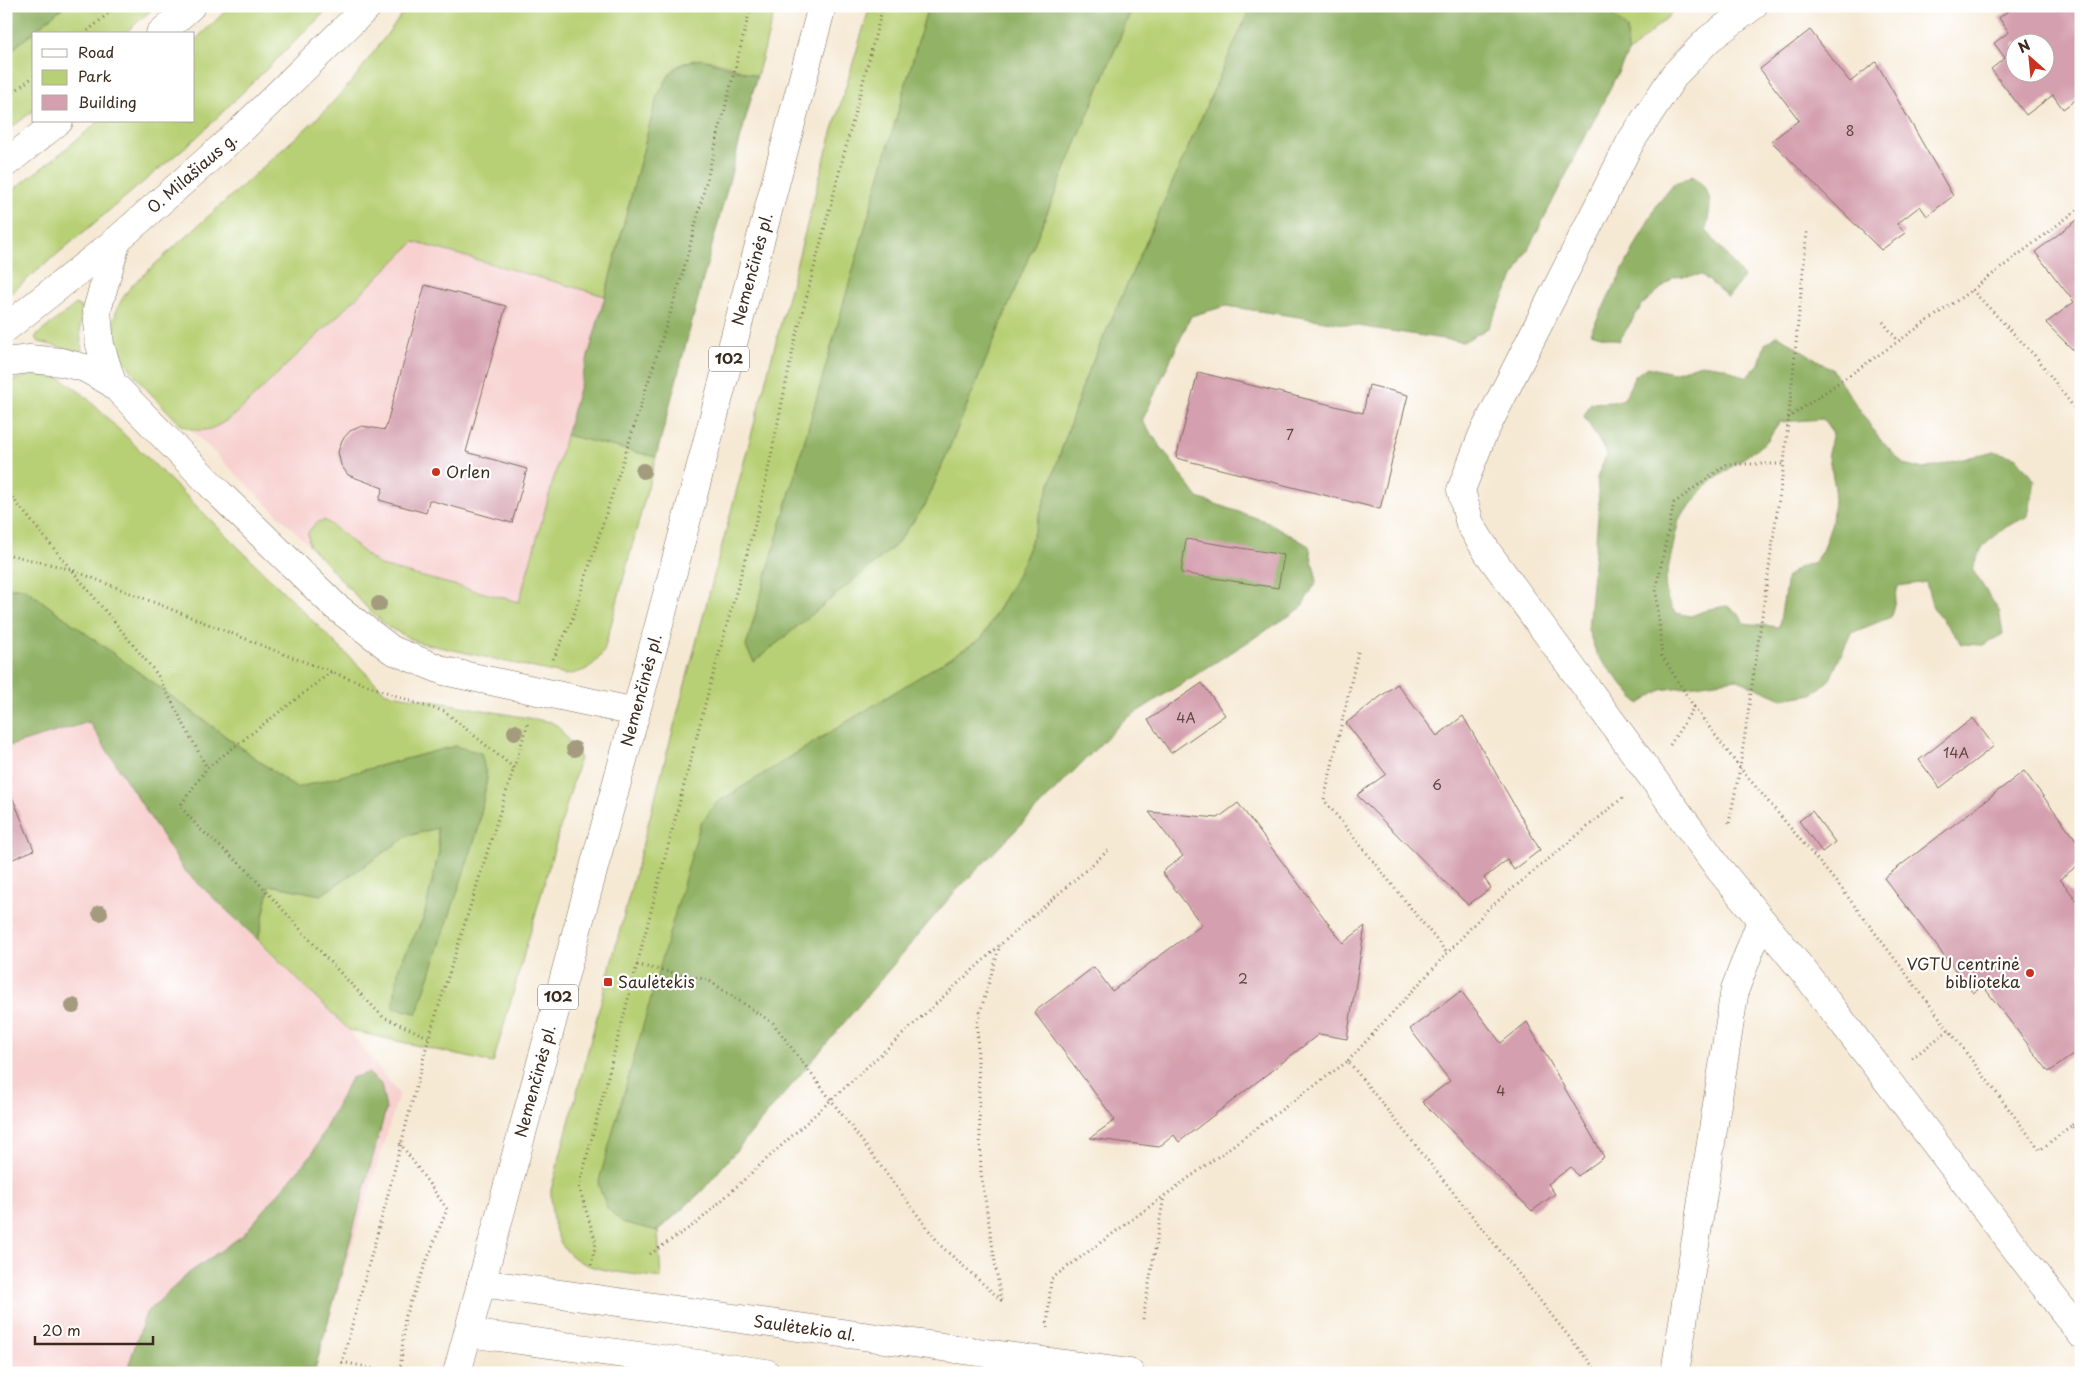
<svg xmlns="http://www.w3.org/2000/svg" width="2087" height="1379" viewBox="0 0 2087 1379" font-family="'Playpen Sans',sans-serif">
  <style>
    .built { fill: #f7d0cf }
    .green { fill: #b8d075; stroke: #7a7d4a }
    .forest { fill: #92b266; stroke: #666e42; fill-rule: evenodd }
    .building { fill: #d49fae; fill-rule: evenodd }
    .lines { fill: none; stroke-linecap: round; stroke-linejoin: round }
    .minor-casing { stroke: #7c6d5e; stroke-width: 29 }
    .secondary-casing { stroke: #7c6d5e; stroke-width: 29 }
    .primary-casing { stroke: #7c6d5e; stroke-width: 29 }
    .path { stroke: #7c6d5e; stroke-width: 3; stroke-dasharray: 1 4; stroke-linecap: butt }
    .minor { stroke: #fff; stroke-width: 28 }
    .secondary { stroke: #fff; stroke-width: 28 }
    .primary { stroke: #fff; stroke-width: 28 }
    .tree { fill: #a49b7e }
    .poi-dot { fill: #c8321e; stroke: #fff; stroke-width: 2 }
    .labels { text-anchor: middle; stroke-width: 4.5; stroke-linejoin: round; paint-order: stroke }
    .number-label { font-size: 14px; fill: #614742 }
    .shield { fill: #fff; stroke: #766a62; stroke-width: 1 }
    .shield-label { font-size: 15px; font-weight: bold; fill: #3b2a1e }
    .street-label { font-size: 16px; fill: #3b2a1e; stroke: #fff }
    .poi-label { font-size: 16px; fill: #3b2a1e; stroke: #fff; text-anchor: start }
  </style>
  <rect width="100%" height="100%" fill="#fff"/>
  <filter id="ink" filterUnits="userSpaceOnUse"><feTurbulence type="fractalNoise" baseFrequency=".02" numOctaves="2"/><feDisplacementMap in="SourceGraphic" scale="10" xChannelSelector="R" yChannelSelector="G"/><feConvolveMatrix kernelMatrix="1 2 1 2 8 2 1 2 1" color-interpolation-filters="sRGB"/></filter>
  <filter id="wash" filterUnits="userSpaceOnUse"><feTurbulence type="fractalNoise" baseFrequency=".0096" numOctaves="4" result="noise"/><feDisplacementMap in="SourceGraphic" scale="20" xChannelSelector="R" yChannelSelector="G"/><feGaussianBlur stdDeviation="1.12" result="paint"/><feColorMatrix in="noise" values="0 0 0 0 0 0 0 0 0 0 0 0 0 0 0 0 0 1.4 0 .05"/><feComposite in="paint" operator="in"/></filter>
  <g filter="url(#wash)">
    <rect width="100%" height="100%" fill="#f6e9d4"/>
    <path class="built" d="M414,242L605,296L519,602L381,566L365,555L341,531L309,532V545L191,430L203,431L235,415Z
      M89,721L184,870L349,1030L399,1094L313,1373H6V747Z
      M584,1367L629,1373H563Z"/>
    <path class="green" d="M64,6H156L124,34H34V110L6,132V55Z
      M231,6H331L197,137L6,297V195L56,157L99,121H194V41Z
      M408,6H776L757,76C732,68 697,48 673,70C667,76 662,89 657,97L605,296L414,242L235,415C215,428 203,437 180,424C154,395 105,357 116,312C119,303 126,293 132,285L323,113L353,80Z
      M870,6H928L746,647L754,662L895,546L926,504L1133,6H1251L1085,379L1030,544L1016,578L982,638L715,804L622,1222L658,1231L661,1278C594,1268 550,1274 551,1190L826,153Z
      M1596,6H1680L1628,53L1627,29Z
      M76,304L82,308L80,332L82,350L80,352L39,342L35,338L37,335Z
      M35,374L62,379L84,395L386,693L551,722L558,726L580,758L493,1063L349,1030L258,940L270,885L321,895L408,836L437,828L439,851L424,917L399,966L393,1008L417,1013L478,830L487,778L455,746L296,788L24,588H6V382Z
      M566,435L656,457L604,651C592,668 587,671 566,675L417,642L388,627L368,609L309,545L308,532L316,523L324,520C345,533 360,552 381,566L519,602Z"/>
    <path class="forest" d="M6,6H64L6,55Z
      M928,6H1133L926,504L895,546L754,662L746,647Z
      M1251,6H1596L1607,9L1627,29L1628,53L1488,328L1463,342L1226,306L1191,316L1142,421L1198,498L1268,522L1309,546L1317,581L1300,609L1124,720L952,895L702,1191L658,1231L622,1222L607,1208L598,1184L700,825L715,804L982,638L1016,578L1030,544L1085,379Z
      M702,59L757,76L656,457L566,435L605,296L657,97C671,73 673,63 702,59Z
      M1693,176C1715,195 1711,203 1706,230L1744,277L1728,297L1702,275L1674,277L1642,305L1619,341L1590,333L1656,206L1674,184Z
      M1777,335L1832,369L1878,437L1903,464L1924,469L1994,451L2017,458L2035,481L2028,516L2006,527L1983,546L1972,569L1999,611L2003,634L1983,645L1962,644L1933,608L1926,582L1898,586L1891,617L1851,633L1830,679L1813,694L1782,699L1736,679L1661,690L1639,704L1597,655L1588,630L1599,505L1597,477L1607,454L1584,416L1591,403L1613,402L1624,399L1635,376L1647,367L1673,373L1701,364L1723,367L1746,378L1759,364L1765,344ZM1823,419L1833,433L1828,453L1835,487L1832,522L1822,551L1814,562L1798,568L1787,577L1779,627L1744,623L1739,614L1727,606L1709,609L1691,616L1675,613L1668,601L1665,583L1679,519L1707,485L1767,441L1780,422Z
      M6,588H24L296,788L455,746L481,753L487,778L478,830L417,1013L393,1008L399,966L424,917L439,851L437,828L408,836L321,895L270,885L258,940L184,870L89,722L6,747Z
      M368,1073L381,1084L386,1109L314,1373H126L146,1313L189,1273L243,1235L312,1154L351,1078Z"/>
    <g id="blocks">
      <path class="building" d="M2010,6H2081V102L2078,98L2063,109L2053,95L2026,115L1991,69L2005,58L1994,43L2009,32L1999,18L2012,8ZM2014,42H2044V72H2014Z
        M1810,30L1850,82L1876,62L1953,196L1927,216L1920,206L1897,224L1905,233L1881,250L1771,141L1799,120L1760,69Z
        M2081,217V358L2046,323L2074,302L2035,252Z
        M425,285L506,306L466,452L527,469L512,523L429,500L426,513L379,500L383,488L348,475L341,465L338,452L342,440L350,431L362,426L385,430Z
        M1198,372L1363,413L1369,385L1408,395L1380,509L1176,458Z
        M1186,539L1284,555L1278,588L1181,573Z
        M1202,683L1225,715L1171,753L1148,720Z
        M1397,684L1437,736L1463,716L1540,850L1514,870L1507,860L1484,878L1491,888L1468,905L1357,795L1386,774L1346,723Z
        M1973,718L1994,746L1940,788L1919,760Z
        M2024,771L2077,841L2081,839V863L2060,879L2081,906V1049L2049,1072L1983,986L1973,993L1884,878Z
        M6,782L34,850L6,862Z
        M1238,803L1343,943L1365,926L1347,1039L1319,1034L1179,1142L1174,1135L1159,1147L1090,1138L1115,1120L1034,1012L1094,967L1112,991L1202,925L1162,872L1183,856L1149,812L1218,818Z
        M1812,811L1835,842L1822,852L1799,821Z
        M1461,991L1501,1043L1527,1022L1604,1157L1578,1176L1571,1167L1548,1184L1555,1194L1532,1211L1422,1102L1450,1081L1410,1029Z"/>
    </g>
  </g>
  <g filter="url(#ink)">
    <use href="#blocks" fill-opacity="0" stroke="#7c6d5e" stroke-width="1"/>
    <g class="lines">
      <g class="minor-casing">
        <path id="minor" d="M1753,6L1709,39L1675,74L1631,141L1482,436L1461,490L1470,524L1488,553L1720,870L1805,973L2081,1334
          M6,362L30,359L61,362L85,368L112,383L221,495L335,606L392,650L444,671L636,712
          M112,383L100,345L97,310L117,240
          M1675,1373L1735,989L1761,921"/>
      </g>
      <g class="secondary-casing">
        <path id="secondary" d="M481,1283L1130,1373
          M468,1333L766,1373"/>
      </g>
      <g class="primary-casing">
        <path id="primary" d="M160,34L191,6
          M6,163L59,121
          M6,328L117,240L238,133L368,6
          M457,1373L636,712L822,6"/>
      </g>
      <path class="path" d="M84,34L117,6
        M6,98L34,76
        M1972,290L2037,358L2081,417
        M1883,322L1898,341
        M1788,418L1972,290L2081,207
        M6,490L157,674L207,768
        M6,554L70,569L286,655L421,705L444,711L514,768
        M1358,652L1324,800L1447,953
        M553,659L572,620L683,273L751,6
        M331,672L207,768L180,806L199,828L247,870L330,962L383,1017L428,1037
        M1694,707L1662,656L1656,589L1674,503L1727,464H1784
        M1670,745L1694,707L1740,768L1841,888L2040,1150L2072,1125L2081,1136
        M1729,823L1740,768L1784,464L1807,232
        M637,965L708,980L773,1023L941,1246L1001,1300L981,1173L977,1023L1000,945
        M1912,1058L1949,1030
        M1348,1061L1488,909L1625,796
        M2072,1125L2081,1119
        M400,1143L447,1209L405,1316L400,1373
        M650,1254L698,1222L1000,945L1111,848
        M591,1265L596,1243L579,1187L708,693L762,499L795,340L883,6
        M1143,1319L1164,1196
        M1047,1328L1051,1279L1348,1061L1598,1373
        M342,1362L395,1373
        M339,1373L387,1198L429,1037L528,723"/>
      <use href="#minor" class="minor"/>
      <use href="#secondary" class="secondary"/>
      <use href="#primary" class="primary"/>
    </g>
    <g class="tree">
      <circle cx="643" cy="471" r="8"/>
      <circle cx="379" cy="604" r="8"/>
      <circle cx="515" cy="732" r="8"/>
      <circle cx="574" cy="749" r="8"/>
      <circle cx="100" cy="913" r="8"/>
      <circle cx="73" cy="1006" r="8"/>
    </g>
  </g>
  <g class="poi-dot">
    <circle cx="436" cy="472" r="5"/>
    <circle cx="2030" cy="973" r="5"/>
    <rect x="603" y="977" width="10" height="10" rx="2.5"/>
  </g>
  <g class="labels">
    <g class="number-label">
      <text x="1850" y="136">8</text>
      <text x="1290" y="440">7</text>
      <text x="1186" y="723">4A</text>
      <text x="1956" y="758">14A</text>
      <text x="1437" y="790">6</text>
      <text x="1243" y="984">2</text>
      <text x="1501" y="1096">4</text>
    </g>
    <g class="shield">
      <rect x="709" y="346.5" width="40" height="25" rx="4"/>
      <rect x="538" y="984.5" width="40" height="25" rx="4"/>
    </g>
    <g class="shield-label">
      <text x="729" y="364">102</text>
      <text x="558" y="1002">102</text>
    </g>
    <g class="street-label">
      <text transform="translate(192 173) rotate(-41)" y="6">O. Milašiaus g.</text>
      <text transform="translate(752 269) rotate(-75)" y="6">Nemenčinės pl.</text>
      <text transform="translate(641 690) rotate(-75)" y="6">Nemenčinės pl.</text>
      <text transform="translate(535 1081) rotate(-75)" y="6">Nemenčinės pl.</text>
      <text transform="translate(805 1328) rotate(8)" y="6">Saulėtekio al.</text>
    </g>
    <g class="poi-label">
      <text x="446" y="478">Orlen</text>
      <text x="2020" y="970" text-anchor="end">VGTU centrinė<tspan x="2020" dy="18">biblioteka</tspan></text>
      <text x="618" y="988">Saulėtekis</text>
    </g>
  </g>
  <rect width="2087" height="1379" fill="none" stroke="#fff" stroke-width="25"/>
  <rect x="32" y="32" width="162" height="90" fill="#ffffff" stroke="#b1aaa5"/>
  <rect x="42" y="49" width="25" height="8" fill="#ffffff" stroke="#b1aaa5"/>
  <text x="78" y="58" font-size="15" fill="#3b2a1e">Road</text>
  <rect x="42" y="70" width="25" height="15" fill="#b8d075" stroke="#b1aaa5"/>
  <text x="78" y="82" font-size="15" fill="#3b2a1e">Park</text>
  <rect x="42" y="95" width="25" height="15" fill="#d49fae" stroke="#b1aaa5"/>
  <text x="78" y="108" font-size="15" fill="#3b2a1e">Building</text>
  <g transform="translate(2030 58) rotate(333)"><circle r="24" fill="#ffffff" stroke="#b1aaa5"/>
  <path d="M0-4L9 19L0 12L-9 19Z" fill="#c8321e"/>
  <text y="-8" font-size="14" font-weight="bold" text-anchor="middle" fill="#3b2a1e">N</text>
  </g>
  <path d="M35 1336v8h118v-8" fill="none" stroke="#3b2a1e" stroke-width="2.5"/>
  <text x="42" y="1336" font-size="15" fill="#3b2a1e" stroke="#ffffff" stroke-width="4" paint-order="stroke">20 m</text>
</svg>
